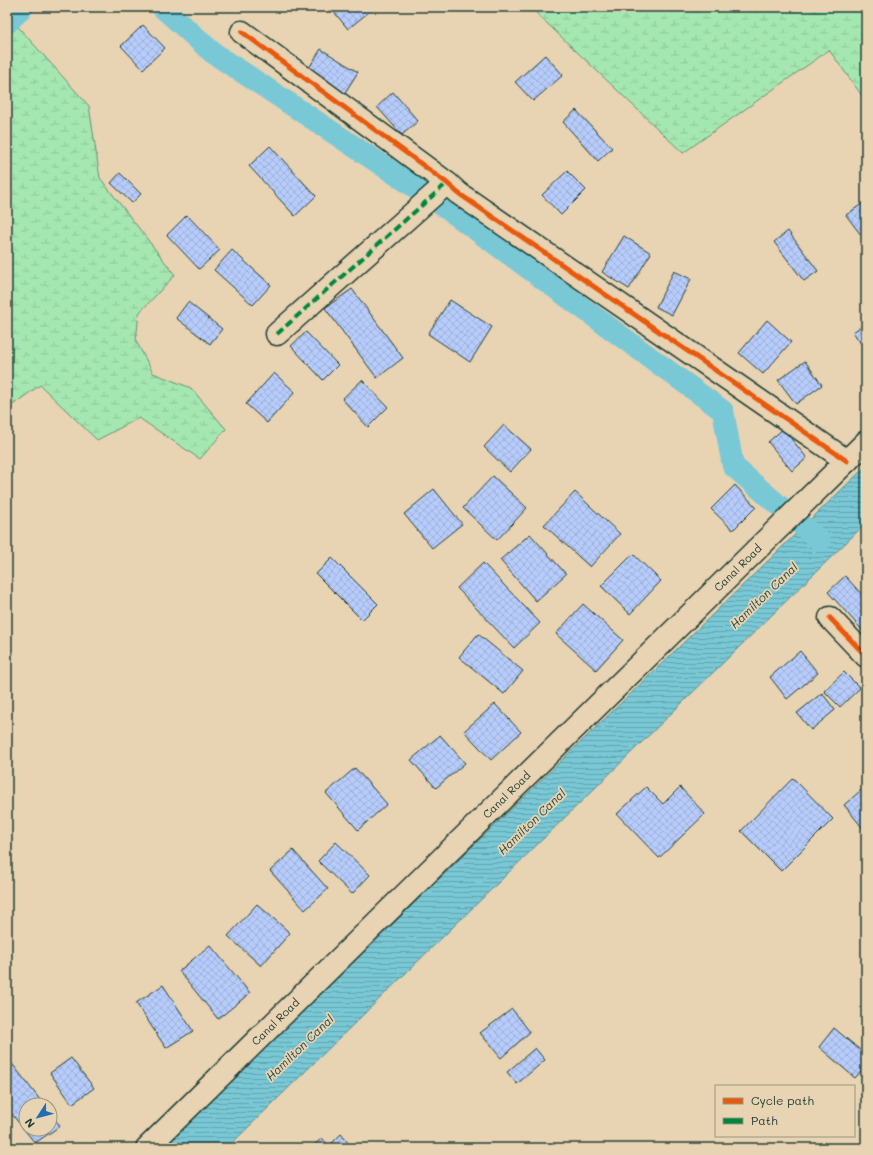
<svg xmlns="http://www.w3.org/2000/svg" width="873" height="1155" viewBox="0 0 873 1155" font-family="Mali,sans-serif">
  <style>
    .wetland { fill: url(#wetland-marsh); stroke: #629272 }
    .water { fill: url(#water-rules); stroke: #559095 }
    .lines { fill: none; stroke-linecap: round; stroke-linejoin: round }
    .canal { stroke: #79c8d6; stroke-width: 22 }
    .building { fill: url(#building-cross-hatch); stroke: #1f3d34 }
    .minor-casing { stroke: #1f3d34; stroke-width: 25 }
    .major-casing { stroke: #1f3d34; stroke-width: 25 }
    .minor { stroke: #e8d3b2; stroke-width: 22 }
    .major { stroke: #e8d3b2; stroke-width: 22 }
    .quiet { stroke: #00873e; stroke-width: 4; stroke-dasharray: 8 4; stroke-linecap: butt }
    .cycleway-casing { stroke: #e8d3b2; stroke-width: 8 }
    .cycleway { stroke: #e8590c; stroke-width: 5 }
    .labels { text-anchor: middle; stroke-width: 3.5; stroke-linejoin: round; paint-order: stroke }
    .street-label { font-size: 11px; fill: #1f3d34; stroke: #e8d3b2 }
    .water-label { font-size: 12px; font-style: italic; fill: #284b44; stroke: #e8d3b2 }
  </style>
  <defs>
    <pattern id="wetland-marsh" width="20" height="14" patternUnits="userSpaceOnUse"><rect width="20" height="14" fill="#a5e7b1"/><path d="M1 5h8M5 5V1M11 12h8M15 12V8" fill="none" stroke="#8ec799"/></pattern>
    <pattern id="water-rules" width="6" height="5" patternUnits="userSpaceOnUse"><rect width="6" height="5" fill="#79c8d6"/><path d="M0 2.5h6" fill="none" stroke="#63a4ae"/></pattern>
    <pattern id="building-cross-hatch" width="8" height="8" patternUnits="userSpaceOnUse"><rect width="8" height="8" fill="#b7ccfb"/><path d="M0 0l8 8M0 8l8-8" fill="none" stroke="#9db0d8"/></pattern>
  </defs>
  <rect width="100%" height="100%" fill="#e8d3b2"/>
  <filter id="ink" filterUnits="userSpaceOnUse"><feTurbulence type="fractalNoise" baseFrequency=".025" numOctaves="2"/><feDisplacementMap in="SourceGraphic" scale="8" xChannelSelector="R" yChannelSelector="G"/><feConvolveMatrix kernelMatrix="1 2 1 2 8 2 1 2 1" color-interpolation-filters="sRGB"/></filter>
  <g filter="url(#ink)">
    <path class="wetland" d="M7,7H23L11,19L89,106L100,178L175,275L139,313L136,341L153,373L191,388L226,429L200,459L139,418L97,440L40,385L7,409Z
      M530,7H866V101L829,50L683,153Z"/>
    <path class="water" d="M866,466V523L227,1148H161Z"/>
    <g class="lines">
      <path class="canal" d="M162,7L212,52L445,207L723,411L733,466L820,541
        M7,23L23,7"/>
    </g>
    <path class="building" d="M330,7H375L348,29Z
      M143,25L165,48L143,69L121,46Z
      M321,49L358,72L344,94L307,71Z
      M545,55L563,75L533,101L515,82Z
      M393,92L418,121L402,135L377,107Z
      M576,110L612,148L598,161L563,122Z
      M270,146L316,196L295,216L249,166Z
      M567,171L586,190L561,215L542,195Z
      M120,173L141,194L132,203L111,183Z
      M866,201V232L861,235L846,215Z
      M187,215L220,250L199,269L167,235Z
      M788,231L818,271L804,281L774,242Z
      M624,236L651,253L629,289L602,272Z
      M232,250L271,285L253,305L214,270Z
      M674,271L691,279L672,315L656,307Z
      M352,289L403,358L377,378L325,308Z
      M450,300L492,327L470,362L428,334Z
      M188,302L222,329L210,344L176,318Z
      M767,320L791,342L763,374L739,353Z
      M866,323V351L853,332Z
      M306,332L338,365L323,380L291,346Z
      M805,361L822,385L796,404L778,380Z
      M274,373L295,392L267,423L246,404Z
      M362,380L388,407L368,427L342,399Z
      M504,425L531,449L510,472L484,447Z
      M783,429L807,458L792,471L768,442Z
      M493,476L527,508L497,540L463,508Z
      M735,485L756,507L733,530L711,509Z
      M434,489L462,524L432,548L404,514Z
      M575,492L620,534L590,567L544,525Z
      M530,534L566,574L536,601L500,560Z
      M633,554L661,581L630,614L601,586Z
      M332,558L378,604L362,620L316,574Z
      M483,563L540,623L514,648L457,588Z
      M845,576L866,599V630L864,632L828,592Z
      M583,604L623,640L596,670L556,634Z
      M478,634L523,671L504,694L459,657Z
      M800,651L818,673L787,699L770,677Z
      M844,672L860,688L840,707L824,691Z
      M822,693L835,710L811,730L797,713Z
      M495,704L521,732L491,760L464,731Z
      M440,735L465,763L436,788L411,760Z
      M355,768L387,804L358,830L326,793Z
      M793,778L833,819L781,871L741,831Z
      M866,786V832L844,805Z
      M646,787L663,804L680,787L705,814L659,858L617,814Z
      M336,842L370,875L352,894L318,861Z
      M293,850L328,889L305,910L270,871Z
      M257,904L290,933L261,966L228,936Z
      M210,945L250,993L218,1019L179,971Z
      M163,985L193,1031L166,1048L136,1003Z
      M512,1009L530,1032L501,1058L480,1033Z
      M834,1028L866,1055V1066L855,1078L819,1047Z
      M535,1048L545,1060L517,1084L507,1072Z
      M7,1057L44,1105H26V1129H50V1113L60,1126L35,1143L7,1108Z
      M71,1058L94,1088L72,1104L50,1073Z
      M341,1134L352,1148H311L322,1138L329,1146Z"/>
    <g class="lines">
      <g class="minor-casing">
        <path id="minor" d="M242,32L447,183L458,193L847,461
          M277,334L447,183
          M830,618L866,656"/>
      </g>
      <g class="major-casing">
        <g id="major">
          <path id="s1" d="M147,1148L866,442"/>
        </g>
      </g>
      <use href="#minor" class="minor"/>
      <use href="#major" class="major"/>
      <path class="quiet" d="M277,334L447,183"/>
      <g class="cycleway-casing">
        <path id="cycleway" d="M242,32L447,183L458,193L847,461
          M830,618L866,656"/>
      </g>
      <use href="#cycleway" class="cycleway"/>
    </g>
  </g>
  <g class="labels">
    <g class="street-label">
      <text dy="4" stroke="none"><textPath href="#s1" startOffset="828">Canal Road</textPath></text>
      <text dy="4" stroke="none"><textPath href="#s1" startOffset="504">Canal Road</textPath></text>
      <text dy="4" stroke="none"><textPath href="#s1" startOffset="180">Canal Road</textPath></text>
    </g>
    <g class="water-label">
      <text transform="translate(764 596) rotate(-44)" y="4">Hamilton Canal</text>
      <text transform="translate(532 822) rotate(-44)" y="4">Hamilton Canal</text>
      <text transform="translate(300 1048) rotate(-44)" y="4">Hamilton Canal</text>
    </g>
  </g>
  <rect width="873" height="1155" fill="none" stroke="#e8d3b2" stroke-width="24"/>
  <rect x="12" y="12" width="849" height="1131" fill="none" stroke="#1f3d34" stroke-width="1.5" filter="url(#ink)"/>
  <rect x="715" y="1085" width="140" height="52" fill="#e8d3b2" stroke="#989780"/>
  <rect x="723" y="1098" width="20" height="6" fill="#e8590c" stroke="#989780"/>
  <text x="751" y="1105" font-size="12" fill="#1f3d34">Cycle path</text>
  <rect x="723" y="1118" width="20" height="6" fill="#00873e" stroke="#989780"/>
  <text x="751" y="1125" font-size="12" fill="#1f3d34">Path</text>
  <g transform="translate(38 1117) rotate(234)"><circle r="19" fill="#e8d3b2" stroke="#989780"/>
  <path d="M0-3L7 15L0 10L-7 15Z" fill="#1f6fb2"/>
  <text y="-6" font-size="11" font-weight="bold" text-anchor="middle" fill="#1f3d34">N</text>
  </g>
</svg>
